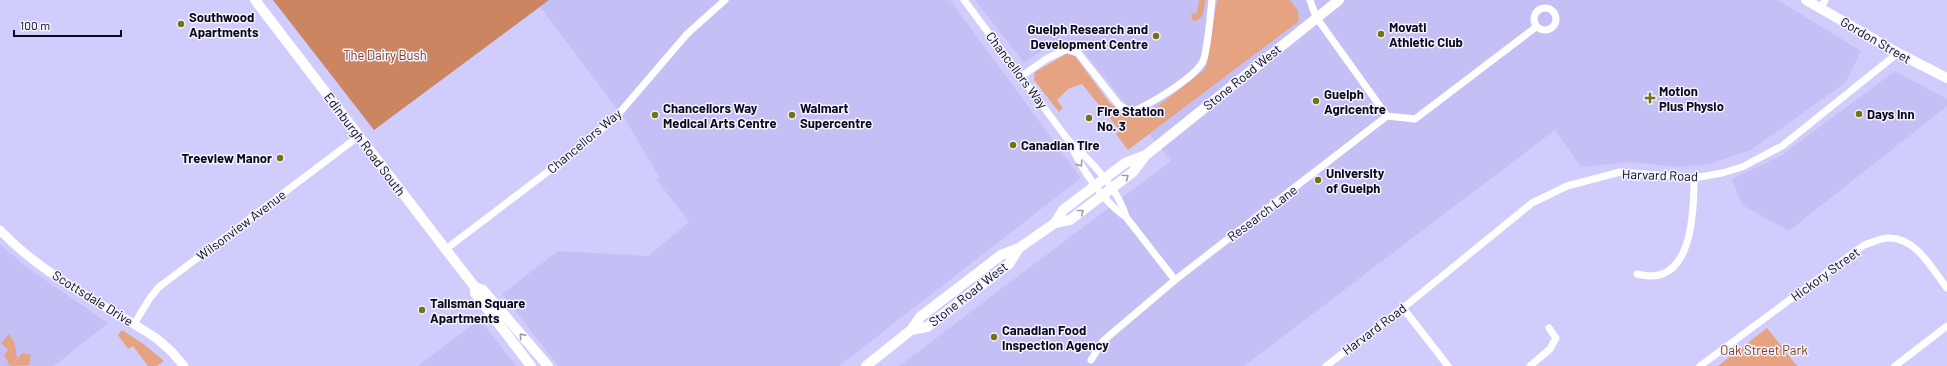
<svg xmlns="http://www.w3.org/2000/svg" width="1947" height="366" viewBox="0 0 1947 366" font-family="Barlow,sans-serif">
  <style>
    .built { fill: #c4c0f6 }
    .green { fill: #e5a381 }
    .forest { fill: #cb8561 }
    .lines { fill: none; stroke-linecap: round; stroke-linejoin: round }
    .minor { stroke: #fff; stroke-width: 7 }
    .tertiary { stroke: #fff; stroke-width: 9 }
    .secondary { stroke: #fff; stroke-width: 10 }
    .oneway { stroke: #9e9ca4 }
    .poi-dot { fill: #747215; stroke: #f3f2ff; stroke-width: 1.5 }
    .labels { text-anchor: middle; stroke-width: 3; stroke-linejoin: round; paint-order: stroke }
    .poi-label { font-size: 13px; font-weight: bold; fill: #0c081c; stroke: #f3f2ff; text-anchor: start }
    .street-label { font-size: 13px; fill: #0c081c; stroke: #f3f2ff }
    .park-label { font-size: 13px; fill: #82411a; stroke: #f3f2ff }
  </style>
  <rect width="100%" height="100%" fill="#d0cdfd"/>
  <path class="built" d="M273,0H950L1081,178L839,366H558L502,294L558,251L648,256L689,222L656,179L659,177L627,122L540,7L374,130Z
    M975,0H1778L1861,51L1845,83L1751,150L1710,164L1680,167L1628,162L1581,167L1555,130L1244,366H899L1171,161L1079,46L1056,41L1024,63Z
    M1895,71L1947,99V106L1789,231L1742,205L1732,179L1782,155Z
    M0,244L25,266L108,323L54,366H0Z
    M480,319L516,366H418Z"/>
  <path class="green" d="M1199,0H1205C1204,9 1205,20 1193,21L1191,14L1197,13Z
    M1217,0H1290L1298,11L1299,21L1128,150L1116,134L1120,131L1082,84L1068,89L1057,100L1063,108L1059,112L1034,80L1035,72L1066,54L1075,56L1109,102L1124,116L1140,117L1158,106L1203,71L1207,65Z
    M1767,328L1797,366H1718Z
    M122,330L145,345L164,361L157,366H148L133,346L128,349L118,335Z
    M9,334L15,344L17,358L10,366L4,355L8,350L1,343Z
    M22,353L31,355L29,365L11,366Z"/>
  <path class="forest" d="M273,0H549L374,130Z"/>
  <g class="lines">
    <path class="minor" d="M964,0L1068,140C1089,159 1119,190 1126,217
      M1310,0L1316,17L1387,116
      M1534 19a11 11 0 1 1 22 0a11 11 0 1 1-22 0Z
      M1821,8L1825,0
      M1022,76L1046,59L1067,49L1078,53L1119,105L1132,112C1150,104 1195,78 1203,61C1208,49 1210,15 1212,0
      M1070,143C1081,168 1103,202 1126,217L1175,280
      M446,249L562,161L615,118L687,34L725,0
      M1637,274C1692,289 1694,214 1694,178
      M1403,308L1448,366
      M134,324L150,298L159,287L359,136
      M1091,360L1103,341L1175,280L1387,116L1415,119L1536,27
      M1326,366L1403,308L1532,203L1567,186L1620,172L1694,178L1722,173L1742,167L1782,146L1898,53
      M1530,366L1550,349L1556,338L1549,328
      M1700,366L1864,245C1871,243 1881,238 1888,238C1916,237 1932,269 1947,288
      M1895,366L1947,326"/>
    <path class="tertiary" d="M0,230C43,276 104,304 156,338L171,351L184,366"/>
    <path class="secondary" d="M255,0L450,255L475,287V293L531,366
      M1806,0L1898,53L1947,78
      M1055,223L1063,210L1125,163L1146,155
      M475,287L483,290L548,366
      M911,330L927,327L1009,264L1019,248
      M866,366L911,330L920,317L1001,255L1019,248L1055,223L1070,220L1133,172L1146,155L1339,0"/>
  </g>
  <defs><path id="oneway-chevron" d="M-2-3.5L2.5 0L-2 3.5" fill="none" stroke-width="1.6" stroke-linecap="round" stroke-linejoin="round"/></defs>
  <g class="oneway">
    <use href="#oneway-chevron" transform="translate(1080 164) rotate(55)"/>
    <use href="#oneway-chevron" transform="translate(1126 177) rotate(-38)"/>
    <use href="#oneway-chevron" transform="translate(1081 212) rotate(-38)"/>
    <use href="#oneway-chevron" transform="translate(522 336) rotate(-131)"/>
  </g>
  <g class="poi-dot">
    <circle cx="181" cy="24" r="4"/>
    <circle cx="1381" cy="34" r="4"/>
    <circle cx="1156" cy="36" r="4"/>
    <path d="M1648 92h4v4h4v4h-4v4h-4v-4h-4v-4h4z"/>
    <circle cx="1316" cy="101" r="4"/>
    <circle cx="1859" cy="114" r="4"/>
    <circle cx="655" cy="115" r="4"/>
    <circle cx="792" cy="115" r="4"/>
    <circle cx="1089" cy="118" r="4"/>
    <circle cx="1013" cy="145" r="4"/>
    <circle cx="280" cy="158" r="4"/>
    <circle cx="1318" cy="180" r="4"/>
    <circle cx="422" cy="310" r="4"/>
    <circle cx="994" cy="337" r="4"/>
  </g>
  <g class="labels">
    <g class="poi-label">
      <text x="189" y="22">Southwood<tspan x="189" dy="15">Apartments</tspan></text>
      <text x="1389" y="32">Movati<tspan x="1389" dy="15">Athletic Club</tspan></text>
      <text x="1148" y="34" text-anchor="end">Guelph Research and<tspan x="1148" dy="15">Development Centre</tspan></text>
      <text x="1659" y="96">Motion<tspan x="1659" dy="15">Plus Physio</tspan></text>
      <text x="1324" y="99">Guelph<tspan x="1324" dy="15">Agricentre</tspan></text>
      <text x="663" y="113">Chancellors Way<tspan x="663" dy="15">Medical Arts Centre</tspan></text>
      <text x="800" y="113">Walmart<tspan x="800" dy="15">Supercentre</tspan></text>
      <text x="1097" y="116">Fire Station<tspan x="1097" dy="15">No. 3</tspan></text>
      <text x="1867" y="119">Days Inn</text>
      <text x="1021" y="150">Canadian Tire</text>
      <text x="272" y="163" text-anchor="end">Treeview Manor</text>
      <text x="1326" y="178">University<tspan x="1326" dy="15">of Guelph</tspan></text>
      <text x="430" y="308">Talisman Square<tspan x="430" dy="15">Apartments</tspan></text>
      <text x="1002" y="335">Canadian Food<tspan x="1002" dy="15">Inspection Agency</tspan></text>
    </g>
    <g class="street-label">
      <text transform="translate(1876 40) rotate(30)" y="5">Gordon Street</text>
      <text transform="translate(1017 70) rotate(53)" y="5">Chancellors Way</text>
      <text transform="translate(1242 77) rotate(-39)" y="5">Stone Road West</text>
      <text transform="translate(584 141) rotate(-40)" y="5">Chancellors Way</text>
      <text transform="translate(365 144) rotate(53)" y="5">Edinburgh Road South</text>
      <text transform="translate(1660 175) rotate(2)" y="5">Harvard Road</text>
      <text transform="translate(1262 213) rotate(-37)" y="5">Research Lane</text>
      <text transform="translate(241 225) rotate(-37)" y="5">Wilsonview Avenue</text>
      <text transform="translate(1825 274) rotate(-36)" y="5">Hickory Street</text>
      <text transform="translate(968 294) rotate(-38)" y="5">Stone Road West</text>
      <text transform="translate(93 298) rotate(32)" y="5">Scottsdale Drive</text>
      <text transform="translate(1374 329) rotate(-37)" y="5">Harvard Road</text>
    </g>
    <g class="park-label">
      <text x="385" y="60">The Dairy Bush</text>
      <text x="1764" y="355">Oak Street Park</text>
    </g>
  </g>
  <path d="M14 30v6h107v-6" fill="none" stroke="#0c081c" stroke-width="2"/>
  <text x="20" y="30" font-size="12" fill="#0c081c" stroke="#f3f2ff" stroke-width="3" paint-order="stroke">100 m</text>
</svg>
